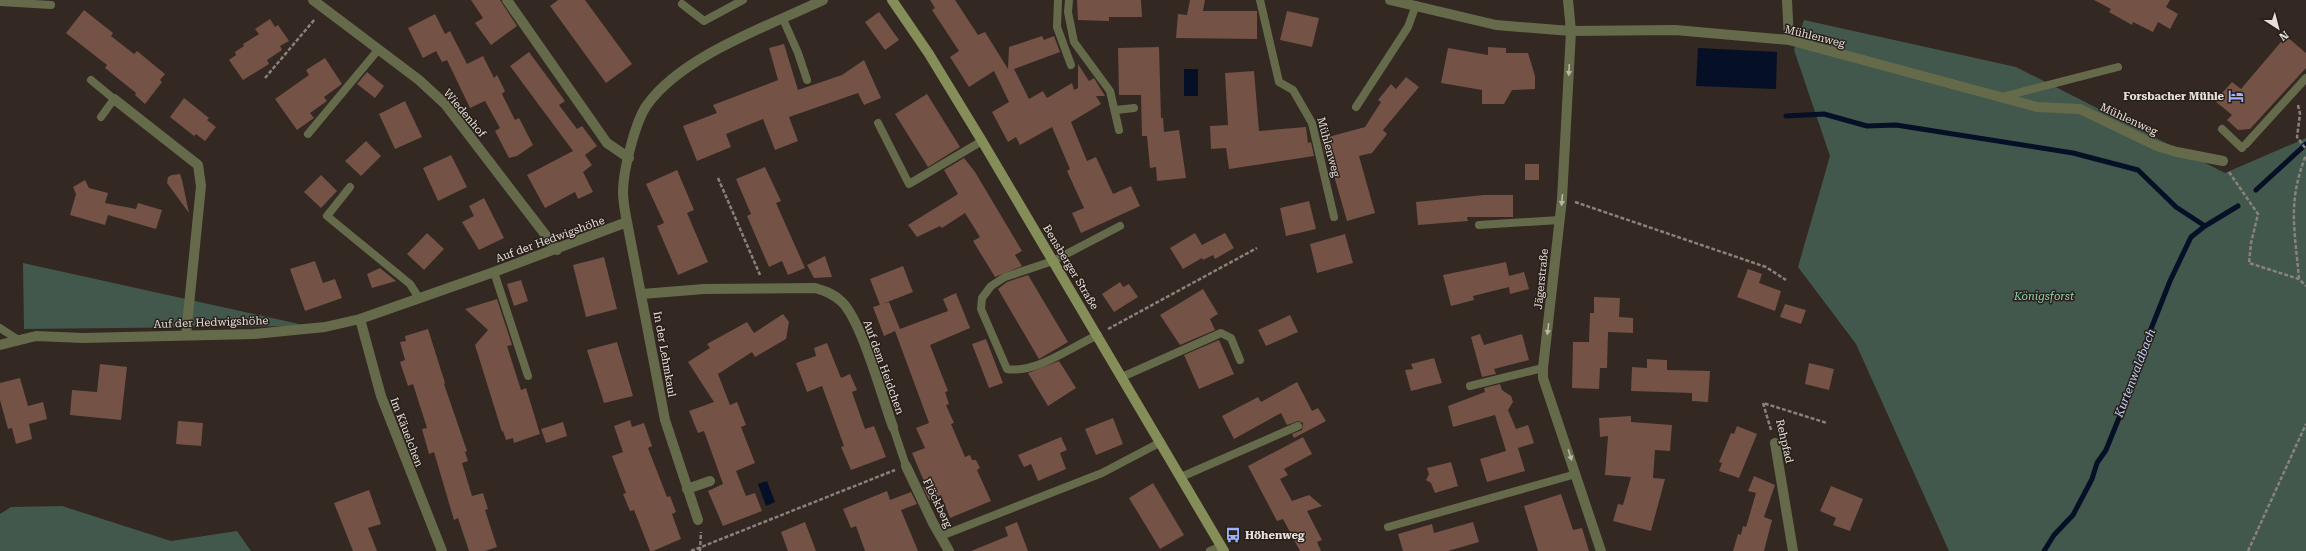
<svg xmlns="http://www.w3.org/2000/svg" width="2306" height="551" viewBox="0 0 2306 551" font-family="'Roboto Serif',serif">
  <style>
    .green { fill: #42584c }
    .water { fill: #050f26 }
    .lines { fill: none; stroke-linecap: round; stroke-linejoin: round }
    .stream { stroke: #050f26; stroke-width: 5 }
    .building { fill: #745246 }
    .path { stroke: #8a817c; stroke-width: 2.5; stroke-dasharray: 4 2; stroke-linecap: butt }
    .lane { stroke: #656b4a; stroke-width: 8 }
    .street { stroke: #656b4a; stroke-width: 10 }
    .secondary { stroke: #858e59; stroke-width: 10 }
    .oneway { fill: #b9b6a8 }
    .labels { text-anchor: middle; stroke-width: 3; stroke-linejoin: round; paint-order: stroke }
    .street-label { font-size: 11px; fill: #e6dfdb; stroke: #291f19 }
    .poi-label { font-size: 11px; font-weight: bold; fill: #e6dfdb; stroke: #291f19; text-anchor: end }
    .park-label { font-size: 11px; font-style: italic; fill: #92d3b3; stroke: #291f19 }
    .water-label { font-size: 12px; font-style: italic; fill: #bcd2fd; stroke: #291f19 }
  </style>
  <rect width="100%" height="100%" fill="#332822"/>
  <path class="green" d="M1804,20L2016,67L2225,173L2306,138V551H1949L1856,344L1798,267L1830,156L1794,50Z
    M23,263L308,326L24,329Z
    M62,506L171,541L237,531L251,551H0V514L11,507Z"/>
  <path class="water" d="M1698,48L1777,52L1776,89L1696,86Z
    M1184,69H1198V96H1184Z
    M767,481L775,502L766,506L758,484Z"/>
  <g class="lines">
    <path class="stream" d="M1786,116L1824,114L1867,126L1896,125L2073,153L2138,170L2176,207L2205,226
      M2256,190L2306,144
      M2044,551L2054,535L2073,515L2092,479L2097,463L2106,450L2140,366L2149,334L2170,281L2191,237L2205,226L2238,206"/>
  </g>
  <path class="building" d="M471,0H500L517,26L491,45L475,23L483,18Z
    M558,0H585L632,64L606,83L550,6Z
    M930,0H955L978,35L985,32L1008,69L1009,47L1042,36L1044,40L1054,36L1060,52L1014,69L1029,99L1043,91L1047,98L1072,83L1074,90L1078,88V64L1089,81L1094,78L1105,96H1096L1101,104L1071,122L1087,161L1096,157L1113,194L1131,186L1140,206L1081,233L1072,213L1084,208L1067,171L1070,169L1052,127L1020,145L1016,137L1008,142L992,112L1009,102L994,71L969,87L950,57L959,51L932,10L935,8Z
    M1077,0H1141L1142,17H1109V21L1078,20Z
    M1190,0H1205L1203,11H1257V39L1176,38L1178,14L1187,15Z
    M2094,0H2170L2166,7L2178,14L2170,29L2158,22L2153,32L2133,22L2132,25L2109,12L2111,9Z
    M84,10L113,33L111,36L134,54L137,51L165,74L160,80L162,82L145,104L135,95L136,93L105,68L107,65L66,33Z
    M1287,11L1319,18L1312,47L1280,40Z
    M879,12L899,40L885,50L865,22Z
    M435,14L445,34L450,31L467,64L483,56L494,78L497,75L505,91L502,94L515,120L519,118L533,145L517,156L509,158L495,131L500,128L485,101L470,108L447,60L442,62L436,51L423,58L408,28Z
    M270,19L275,27L278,25L289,41L280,46L282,50L267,60L269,64L243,80L229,60L236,55L235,52L244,46L243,44L259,34L255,29Z
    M2286,36L2306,53V68L2250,129L2238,130L2227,120L2232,115L2215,101L2232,82L2241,89Z
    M784,44L798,90L842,75L864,60L881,98L864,105L858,93L789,117L798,141L775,150L763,119L726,134L731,147L697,161L683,126L717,113L713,105L778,80L769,48Z
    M1159,47L1161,118H1163L1164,132L1179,130L1186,178L1157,181L1156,167L1150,168L1147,136H1142L1141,95H1119L1118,48Z
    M1488,47L1506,48V53H1528L1535,76V89L1512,90L1504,104H1482V90L1441,83L1448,48L1488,55Z
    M529,52L565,101L559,105L577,129L582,126L597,146L585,155L592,165L583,172L593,192L578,199L575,192L545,208L527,175L573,151L510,66Z
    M325,58L342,84L324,97L327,101L310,113L314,118L297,130L275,99L309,75L306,70Z
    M1254,71L1259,131L1306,127L1308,143L1311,142L1314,156L1229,169L1226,148L1211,149L1210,126L1228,125L1225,73Z
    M367,72L384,86L375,98L357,84Z
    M1406,77L1419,87L1383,130L1387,134L1372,153L1359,156L1375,213L1347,221L1328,155H1325L1321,139L1365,127L1381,102L1378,100L1391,84L1396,89Z
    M927,94L960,147L928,167L895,114Z
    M184,98L209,118L207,120L216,127L205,141L196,134L194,136L170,117Z
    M405,101L422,137L395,149L379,114Z
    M366,141L381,156L361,176L345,161Z
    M451,155L467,187L438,201L423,168Z
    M964,158L975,172L1022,251L1015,255L1022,266L995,277L973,241L980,237L965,213L942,228L940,226L917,237L908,225L958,194L944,170Z
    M1525,164H1539V180H1525Z
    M765,167L781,201L776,203L805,268L788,275L782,261L769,267L747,216L751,214L736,179Z
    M677,170L694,210L687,213L708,262L678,275L657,226L664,223L646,184Z
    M180,174L182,180L189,213L167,183L168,177L172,175Z
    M321,175L337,191L321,208L304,192Z
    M85,180L89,188L108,193L105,203L136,209L138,203L162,210L156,229L108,215L105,225L70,215L76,194L73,187Z
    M1484,195H1513V217H1467L1468,221L1418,225L1416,202Z
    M484,198L504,238L479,250L462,222L474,216L469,206Z
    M1309,201L1316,229L1286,236L1280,208Z
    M427,233L444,249L424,270L407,254Z
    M1195,233L1202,245L1225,233L1234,248L1215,259L1213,255L1203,260L1202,258L1183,269L1170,248Z
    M1345,234L1353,263L1317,273L1310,244Z
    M825,256L832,277L814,278L807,265Z
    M604,257L617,309L586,317L573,265Z
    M315,261L323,283L335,279L342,298L305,311L290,269Z
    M1506,262L1509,276L1524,272L1529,289L1510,294L1509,287L1473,296L1474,300L1451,306L1443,275Z
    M903,266L913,292L880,305L870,279Z
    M380,268L396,281L372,288L367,274Z
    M1748,269L1762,274L1759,283L1781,291L1775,311L1737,297Z
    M1028,275L1068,342L1039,359L998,289L1007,282Z
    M521,280L528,301L514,306L507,284Z
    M1120,282L1123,287L1129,284L1138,297L1114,312L1102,294Z
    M1203,289L1218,314L1210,319L1215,330L1180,345L1160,315Z
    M956,293L970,328L930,345L948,391L945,392L949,404L946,405L954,423L951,424L965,457L970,455L972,460H976L980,468L977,470L991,501L950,518L941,495L929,500L923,487L926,486L912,453L925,448L916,428L929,423L895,331L884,336L873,307L889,302L900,329L948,311L943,299Z
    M1594,297L1620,298L1619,317L1633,318V333L1608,332L1607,368H1600L1599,389L1572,388L1573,342H1589L1590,313H1594Z
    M497,299L512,345L507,346L521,390L526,388L540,434L514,443L513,438L506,440L503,431L502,432L475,345L488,330L465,309Z
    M1785,304L1806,310L1801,324L1780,317Z
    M783,314L789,322L786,339L755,357L752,352L718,374L730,405L737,402L746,425L741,427L755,463L736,471L746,496L755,493L762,511L723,526L708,491L723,484L704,431L698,433L689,411L714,402L688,362L710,348L707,344L747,322L754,333Z
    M1290,315L1298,332L1266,346L1258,330Z
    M428,329L445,383L444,384L467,451L465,452L468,461L462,463L472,496L483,493L488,509L485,510L497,547L485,551H469L458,518L454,520L434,452L429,454L422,429L427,428L413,384L408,386L400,362L405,360L400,342L406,341L405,336Z
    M1480,334L1484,345L1522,334L1529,360L1494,369L1496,374L1482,377L1471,337Z
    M986,339L1003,383L989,388L972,344Z
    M1219,340L1234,374L1199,389L1184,355Z
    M617,342L633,396L604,403L587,350Z
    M827,343L841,378L850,374L857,390L852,392L865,429L874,426L886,457L851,470L841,447L844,446L822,386L807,392L796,363L816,356L814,348Z
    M1434,358L1442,383L1411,391L1405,370L1413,369L1411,364Z
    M1647,359L1667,360V370L1710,371L1708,402L1692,401V393L1631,391L1632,367L1647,368Z
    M1059,361L1076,388L1048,406L1028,373Z
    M1809,363L1834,369L1829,390L1805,384Z
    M100,364L127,367L121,420L70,415L72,390L97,392Z
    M20,378L28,406L43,402L47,419L29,424L32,439L16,444L12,428L8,429L0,400V383Z
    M1297,382L1312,411L1318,408L1326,421L1294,438L1292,434L1302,430L1303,423L1298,421L1287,425L1281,413L1234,439L1222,416L1258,397L1261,402Z
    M1500,384L1502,390L1511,396L1513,402L1508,410L1516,429L1528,425L1534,443L1518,448L1525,471L1487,482L1480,459L1506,451L1495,415L1453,427L1448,406L1485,392L1484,388Z
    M1631,416V422L1672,425L1670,451L1655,450L1653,478L1665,479L1651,531L1613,521L1618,504L1623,505L1631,477L1605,475L1608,436L1600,437L1599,418Z
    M1113,418L1123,444L1096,455L1085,429Z
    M630,420L632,427L644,423L652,446L648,448L667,497L670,496L676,512L672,514L681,539L653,551H650L634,510L630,511L623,494L626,493L612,456L623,452L614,426Z
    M178,421L203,423L201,446L176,444Z
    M563,422L567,436L546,443L541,429Z
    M1737,426L1757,434L1739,478L1719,471L1722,463L1719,462L1731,433L1734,434Z
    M1061,437L1067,450L1060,453L1066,469L1038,481L1031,464L1024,467L1018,455Z
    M1303,437L1312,454L1284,469L1288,475L1280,479L1292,501L1309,495L1322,506L1307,511L1322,540L1317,542L1321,551H1300L1283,519L1277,521L1248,466Z
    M1451,462L1458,486L1435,493L1431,483L1426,480L1429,474L1427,468Z
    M1754,476L1775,485L1764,517L1772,520L1764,551H1733L1738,534L1741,535L1743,526L1746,527L1756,493L1748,491Z
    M1153,483L1184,535L1160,549L1129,498Z
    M1831,486L1863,499L1850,531L1833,525L1836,518L1820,511Z
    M369,490L381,524L368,528L377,551H353L334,503Z
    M887,491L890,500L911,492L917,504L901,510L918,551H865L856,526L851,528L843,509Z
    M1561,494L1573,530L1582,528L1589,551H1538L1524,506Z
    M805,522L816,551H788L781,532Z
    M1017,522L1028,551H971L1008,536L1005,527Z
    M1473,522L1479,542L1448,551H1403L1398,534L1432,524L1434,533Z"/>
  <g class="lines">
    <path class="path" d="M265,78L315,19
      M2298,105L2300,114L2297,137L2306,149
      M2229,172L2258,214L2251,243L2249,263L2299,279L2306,286
      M718,178L760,275
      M1575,202L1766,267L1786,280
      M2299,279C2295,230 2287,203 2306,155
      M1108,329L1257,248
      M1771,430L1763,403L1827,423
      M691,551L895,470
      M700,551L701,532
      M2248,551L2306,424"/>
    <path class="lane" d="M1058,0L1057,27L1071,65
      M1069,0L1068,12L1074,42L1110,91L1119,130
      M1260,0L1279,82L1293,90L1312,123L1334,217
      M0,2L51,5
      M682,4L704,21L743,0
      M783,19L798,53L807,80
      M91,80L114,99L101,117
      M2002,97L2118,67
      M1356,107L1408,27L1416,5
      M1116,110L1134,108
      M878,123L909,184L982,141
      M2222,129L2242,148
      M308,134L378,50
      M2246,144L2306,78
      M350,187L327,216L410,284L419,298
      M1479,225L1559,220
      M494,272L528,376
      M0,328L17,339
      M1098,335C1071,347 1035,374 1007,369L981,309L982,298L991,286L1005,277L1053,261L1120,226
      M1122,377L1221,333L1231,338L1240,360
      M1470,386L1543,368
      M893,427L906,466
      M1181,477L1298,426
      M1388,527L1576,474
      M941,536L1102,473L1161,442
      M1210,551L1222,546"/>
    <path class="street" d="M313,0L419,80L445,104L557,250
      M507,0L607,143L629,158
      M1390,0L1496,25L1571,31L1675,30L1789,40L2037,107L2080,109L2157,146L2177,152L2223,161
      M1568,0L1571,31L1562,199L1543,368V378L1601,551
      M1787,0L1789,40
      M114,99L198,165L201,186L186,335
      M627,222L665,420L698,520
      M642,294L704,289L815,288C825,291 834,294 842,302C862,322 882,397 893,427
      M360,319L381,396L442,551
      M0,345L36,336L83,338L254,334L325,327L360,319L494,272L627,222C625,212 623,202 623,192C623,171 635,122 647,105C683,55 769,26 823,0
      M1775,443L1793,551
      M906,466L933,523L949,551
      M687,489L710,481"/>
    <path class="secondary" d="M892,0L929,54L982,141L1224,551"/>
  </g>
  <defs><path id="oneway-solid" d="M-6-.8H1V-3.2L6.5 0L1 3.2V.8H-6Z"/></defs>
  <g class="oneway">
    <use href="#oneway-solid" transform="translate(1569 70) rotate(93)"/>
    <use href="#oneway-solid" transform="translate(1562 200) rotate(95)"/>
    <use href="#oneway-solid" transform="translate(1548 329) rotate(97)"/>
    <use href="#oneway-solid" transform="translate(1570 455) rotate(72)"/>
  </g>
  <defs>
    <g id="hotel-bare" transform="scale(1.2)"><path d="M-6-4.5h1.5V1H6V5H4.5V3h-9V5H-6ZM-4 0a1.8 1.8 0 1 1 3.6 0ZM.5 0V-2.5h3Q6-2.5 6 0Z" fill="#9cb4fd" stroke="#291f19" stroke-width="2.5" paint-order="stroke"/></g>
    <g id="bus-bare" transform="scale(1.2)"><path d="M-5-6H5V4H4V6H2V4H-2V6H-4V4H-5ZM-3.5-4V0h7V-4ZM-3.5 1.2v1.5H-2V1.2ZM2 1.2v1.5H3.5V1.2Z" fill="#9cb4fd" stroke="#291f19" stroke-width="2.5" paint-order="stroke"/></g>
  </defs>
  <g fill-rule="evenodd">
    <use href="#hotel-bare" x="2236" y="96"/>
    <use href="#bus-bare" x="1233" y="535"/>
  </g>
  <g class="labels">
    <g class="street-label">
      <text transform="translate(1815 36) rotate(14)" y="4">Mühlenweg</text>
      <text transform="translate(465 113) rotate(50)" y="4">Wiedenhof</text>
      <text transform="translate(2129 119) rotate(25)" y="4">Mühlenweg</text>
      <text transform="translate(1329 147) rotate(75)" y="4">Mühlenweg</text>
      <text transform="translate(550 239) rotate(-20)" y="4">Auf der Hedwigshöhe</text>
      <text transform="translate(1071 267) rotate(59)" y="4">Bensberger Straße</text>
      <text transform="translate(1541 279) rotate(-84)" y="4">Jägerstraße</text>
      <text transform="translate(211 322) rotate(-2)" y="4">Auf der Hedwigshöhe</text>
      <text transform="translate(665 354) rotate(80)" y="4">In der Lehmkaul</text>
      <text transform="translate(884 367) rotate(70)" y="4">Auf dem Heidchen</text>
      <text transform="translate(407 432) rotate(69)" y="4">Im Käuelchen</text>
      <text transform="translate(1785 441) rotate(77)" y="4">Rehpfad</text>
      <text transform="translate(938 503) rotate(64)" y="4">Flöckberg</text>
    </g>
    <g class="poi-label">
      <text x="2224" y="100">Forsbacher Mühle</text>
      <text x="1245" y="539" text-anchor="start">Höhenweg</text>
    </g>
    <g class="park-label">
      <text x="2044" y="300">Königsforst</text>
    </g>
    <g class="water-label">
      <text transform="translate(2135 373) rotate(-69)" y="4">Kurtenwaldbach</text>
    </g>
  </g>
  <g transform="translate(2278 28) rotate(144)" stroke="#291f19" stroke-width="3" paint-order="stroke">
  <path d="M0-3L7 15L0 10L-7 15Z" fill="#e6dfdb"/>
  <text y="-6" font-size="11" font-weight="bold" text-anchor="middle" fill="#e6dfdb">N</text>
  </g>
</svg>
